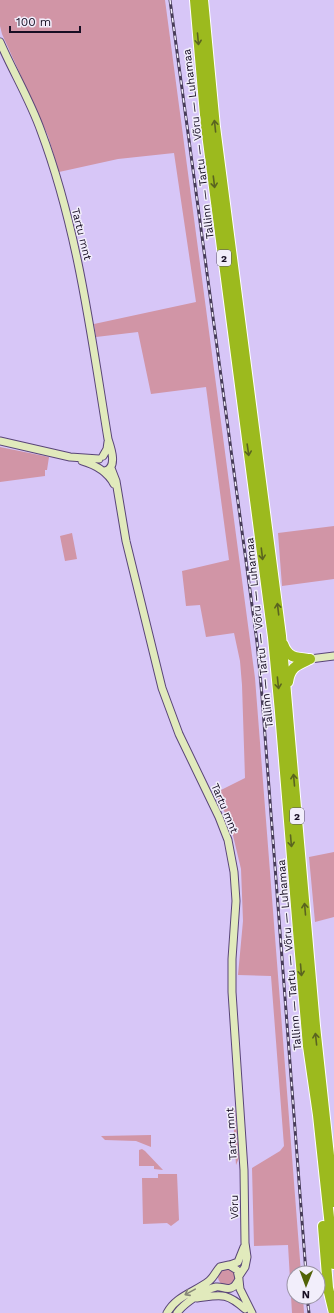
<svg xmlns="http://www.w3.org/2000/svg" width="334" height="1313" viewBox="0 0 334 1313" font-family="'Work Sans',sans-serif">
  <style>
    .green { fill: #d195a6 }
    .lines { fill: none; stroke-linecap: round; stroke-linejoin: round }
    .secondary-casing { stroke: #594578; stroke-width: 9 }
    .highway-casing { stroke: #fff; stroke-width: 12 }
    .secondary { stroke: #e1eabc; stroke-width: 7 }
    .highway { stroke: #9cba1e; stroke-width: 10 }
    .rail-casing { stroke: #473c58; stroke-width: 3 }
    .rail { stroke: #f2eefb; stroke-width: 1.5; stroke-dasharray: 4.5; stroke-linecap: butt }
    .oneway { stroke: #5a6420 }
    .oneway2 { stroke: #868777 }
    .labels { text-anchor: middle; stroke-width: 3; stroke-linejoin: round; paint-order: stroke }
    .shield { fill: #f2eefb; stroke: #595164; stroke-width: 1 }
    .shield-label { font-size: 10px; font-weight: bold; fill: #170e23 }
    .street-label { font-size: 11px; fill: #170e23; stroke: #f2eefb }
  </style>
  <rect width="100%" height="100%" fill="#d7c6f7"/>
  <path class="green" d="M0,0H165L255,678L301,1273H294V1297H303L304,1313H292L288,1245L254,1246L252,1168L280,1151L284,1146L271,976L238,975L243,921L241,869L230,823L215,793L245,778L242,685L240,661L234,633L206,637L200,605L186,606L182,571L229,560L206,387L151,394L138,332L96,337L94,324L196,302L174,153L118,159L59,172L48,136L2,34L0,26Z
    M0,447L49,457L47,470H45V476L0,482Z
    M334,526V579L282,586L278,533Z
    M72,533L77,559L65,561L60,536Z
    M334,852V917L315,922L309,857Z
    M233,1107L235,1110L239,1158L236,1165L233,1116Z
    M151,1135V1147L136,1141L105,1140L101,1136Z
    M142,1149L145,1151L163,1170L154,1169V1166H139V1150Z
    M158,1174H177L179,1220L171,1226L167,1223L143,1224L142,1178H158Z
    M218 1277a9 9 0 1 1 18 0a9 9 0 1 1-18 0Z"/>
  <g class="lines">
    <g class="secondary-casing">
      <path id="secondary" d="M0,42C13,72 30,100 41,131C78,230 91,335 108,439C111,448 118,468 105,471
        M0,441L70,457L99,459
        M103,456L107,449L108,442
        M82,461C96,465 107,471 114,484
        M111,468L116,481L126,541L162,688L179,734L219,817L228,840L234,872L236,901L232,959V992L244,1170L245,1243L247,1257L245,1267L239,1276
        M310,659L334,656
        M230,1265L238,1262L244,1247
        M239,1280L240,1289L252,1313
        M197,1298C221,1295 226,1292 245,1309
        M167,1313C176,1296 195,1292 209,1281C214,1277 216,1271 220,1267L229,1265L237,1270L239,1279C237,1283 235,1287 231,1288C226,1290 221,1286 216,1287C205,1289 183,1304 177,1313"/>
    </g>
    <g class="highway-casing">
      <path id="highway" d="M195,0L206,126L273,637L280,712L299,942L308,1046L318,1115L334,1264
        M203,0L215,127L281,636L315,1026L334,1202
        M283,644C288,658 296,658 310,659
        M288,682C290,667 297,665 310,659
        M323,1226L328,1288L334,1313"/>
    </g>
    <use href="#secondary" class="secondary"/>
    <use href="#highway" class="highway"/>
    <g class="rail-casing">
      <path id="rail" d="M170,0L257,642L262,696L306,1273
        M307,1297L309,1313"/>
    </g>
    <use href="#rail" class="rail"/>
  </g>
  <defs><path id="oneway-shaft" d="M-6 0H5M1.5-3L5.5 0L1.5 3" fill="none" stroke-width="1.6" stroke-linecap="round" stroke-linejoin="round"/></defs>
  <g class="oneway">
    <use href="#oneway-shaft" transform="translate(198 39) rotate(85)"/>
    <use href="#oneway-shaft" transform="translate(215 126) rotate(-96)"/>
    <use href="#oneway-shaft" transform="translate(214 182) rotate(83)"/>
    <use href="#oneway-shaft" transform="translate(248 450) rotate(82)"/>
    <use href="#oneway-shaft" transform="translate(262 554) rotate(83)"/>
    <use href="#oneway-shaft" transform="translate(278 609) rotate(-97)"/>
    <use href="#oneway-shaft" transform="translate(278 683) rotate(84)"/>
    <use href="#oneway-shaft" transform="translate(294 780) rotate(-95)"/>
    <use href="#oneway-shaft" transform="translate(291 841) rotate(85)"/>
    <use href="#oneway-shaft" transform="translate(305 909) rotate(-95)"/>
    <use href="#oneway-shaft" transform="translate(301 970) rotate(85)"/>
    <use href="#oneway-shaft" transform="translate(316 1039) rotate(-96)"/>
  </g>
  <use class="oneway2" href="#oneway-shaft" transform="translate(190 1292) rotate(151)"/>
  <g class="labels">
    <g class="shield">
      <rect x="217" y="250" width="14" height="16" rx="3"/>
      <rect x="290" y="808" width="14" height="16" rx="3"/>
    </g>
    <g class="shield-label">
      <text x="224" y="262">2</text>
      <text x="297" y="820">2</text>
    </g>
    <g class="street-label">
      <text transform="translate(198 144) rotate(-97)" y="4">Tallinn — Tartu — Võru — Luhamaa</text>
      <text transform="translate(82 234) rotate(76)" y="4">Tartu mnt</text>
      <text transform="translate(259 633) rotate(-96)" y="4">Tallinn — Tartu — Võru — Luhamaa</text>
      <text transform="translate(225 808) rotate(67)" y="4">Tartu mnt</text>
      <text transform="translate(289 955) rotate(-95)" y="4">Tallinn — Tartu — Võru — Luhamaa</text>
      <text transform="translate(231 1134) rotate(-94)" y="4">Tartu mnt</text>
      <text transform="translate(234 1207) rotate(-91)" y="4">Võru</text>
    </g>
  </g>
  <g transform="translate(306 1285) rotate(181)"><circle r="19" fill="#f2eefb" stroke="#9a94a5"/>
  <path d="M0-3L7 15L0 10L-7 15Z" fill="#526208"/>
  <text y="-6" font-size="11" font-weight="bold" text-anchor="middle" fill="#170e23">N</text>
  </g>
  <path d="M10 26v6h70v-6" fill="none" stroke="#170e23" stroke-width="2"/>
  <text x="16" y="26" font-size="12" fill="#170e23" stroke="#f2eefb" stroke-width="3" paint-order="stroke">100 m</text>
</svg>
